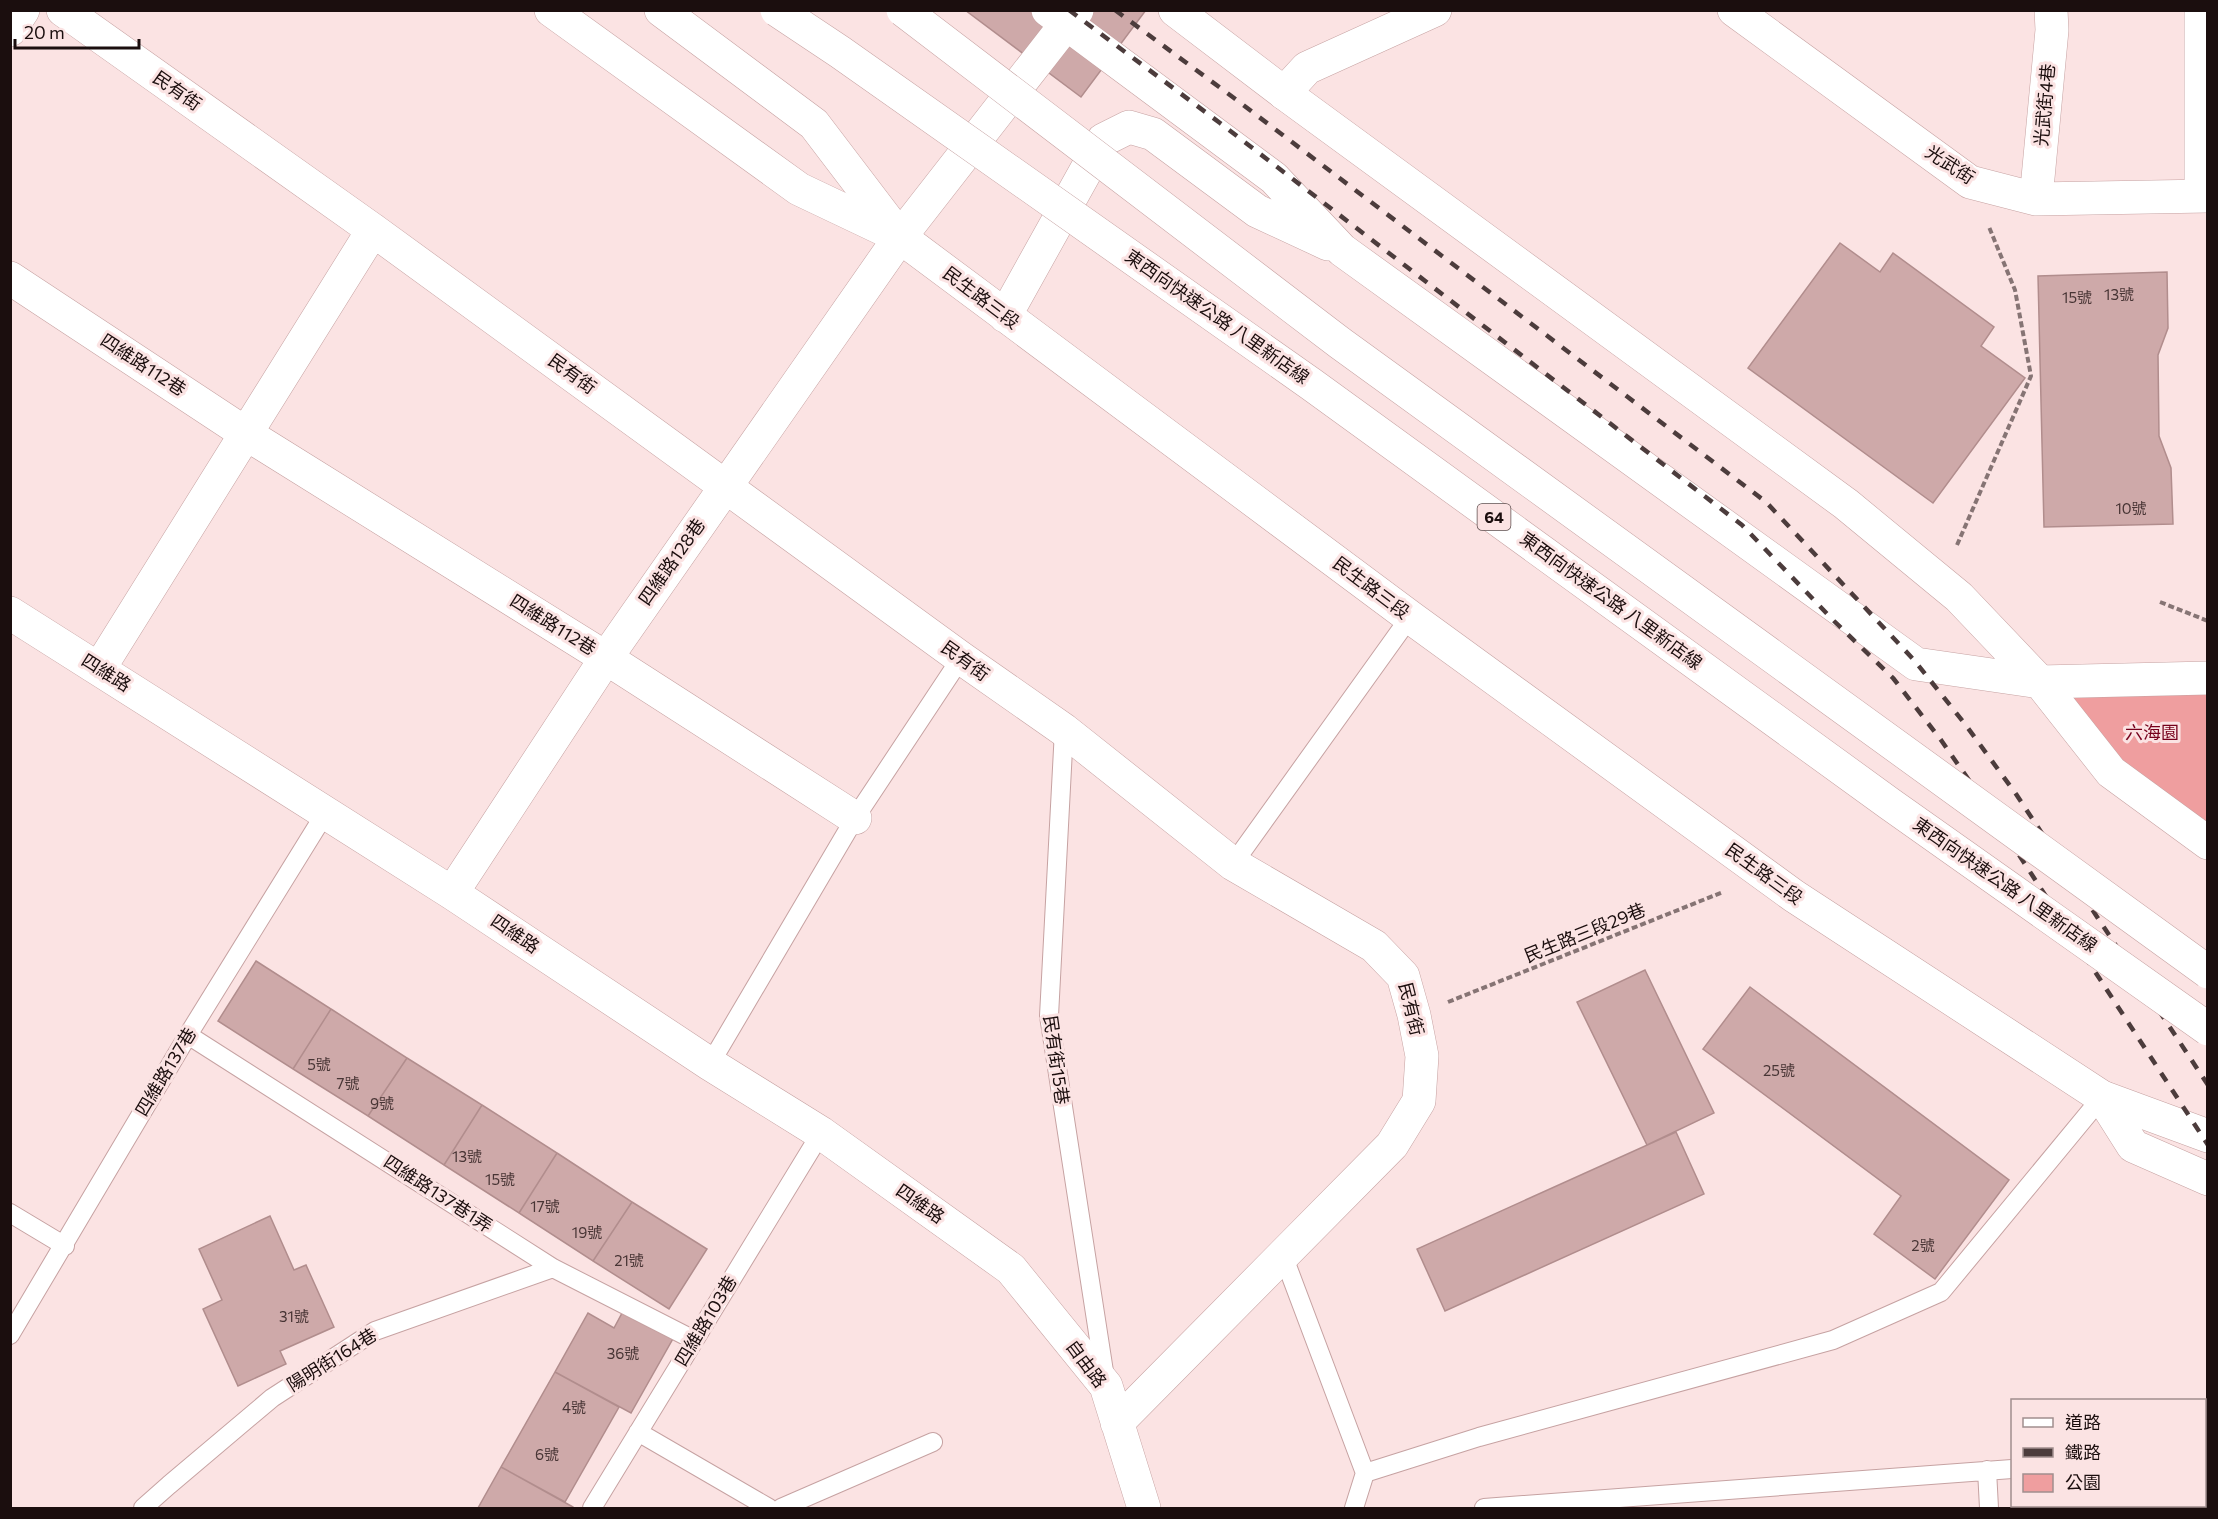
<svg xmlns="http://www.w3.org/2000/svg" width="2218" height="1519" viewBox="0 0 2218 1519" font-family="Commissioner,'Noto Sans TC',sans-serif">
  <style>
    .green { fill: #ef9e9f }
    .building { fill: #cea9a9; stroke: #b18d8d; stroke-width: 1.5 }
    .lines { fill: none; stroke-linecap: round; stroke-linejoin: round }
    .service-casing { stroke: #c6a2a2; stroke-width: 20 }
    .minor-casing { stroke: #c6a2a2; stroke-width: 34 }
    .secondary-casing { stroke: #c6a2a2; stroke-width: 34 }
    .primary-casing { stroke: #c6a2a2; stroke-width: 34 }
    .trunk-casing { stroke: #c6a2a2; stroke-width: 34 }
    .path { stroke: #867474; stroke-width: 4; stroke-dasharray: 6 3; stroke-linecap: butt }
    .service { stroke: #fff; stroke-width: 18 }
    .minor { stroke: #fff; stroke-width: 33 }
    .secondary { stroke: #fff; stroke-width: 33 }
    .primary { stroke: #fff; stroke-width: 33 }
    .trunk { stroke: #fff; stroke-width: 33 }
    .rail { stroke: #4c3c3c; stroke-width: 4.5; stroke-dasharray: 10 10; stroke-linecap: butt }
    .trunk-bridge-casing { stroke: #c6a2a2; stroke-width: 34; stroke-linecap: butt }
    .trunk-bridge { stroke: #fff; stroke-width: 33 }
    .labels { text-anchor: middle; stroke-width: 6; stroke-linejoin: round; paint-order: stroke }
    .number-label { font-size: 15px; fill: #483535 }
    .shield { fill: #fbe3e3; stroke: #5e4e4e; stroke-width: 1.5 }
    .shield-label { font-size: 16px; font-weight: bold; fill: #1b0e0e }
    .street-label { font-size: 18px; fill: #1b0e0e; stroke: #fbe3e3 }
    .park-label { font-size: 18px; fill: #75001b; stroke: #fbe3e3 }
  </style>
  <rect width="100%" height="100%" fill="#fbe3e3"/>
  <path class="green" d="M2207,678V836L2111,772L2040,682Z"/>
  <path class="building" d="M965,10H1146L1081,97Z
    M1840,243L1880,272L1893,253L1994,327L1981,346L2025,378L1933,503L1748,368Z
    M2167,272L2168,328L2158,355L2159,436L2171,468L2173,524L2044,527L2038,276Z
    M256,961L331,1009L293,1069L218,1021Z
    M1645,970L1714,1113L1647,1145L1577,1002Z
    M1750,987L2009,1180L1935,1279L1874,1234L1901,1196L1703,1049Z
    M331,1009L407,1058L368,1116L293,1069Z
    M407,1058L482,1105L444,1165L368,1116Z
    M482,1105L557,1153L519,1213L444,1165Z
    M1676,1132L1704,1194L1445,1311L1417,1249Z
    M557,1153L632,1202L593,1261L519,1213Z
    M632,1202L707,1249L669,1309L593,1261Z
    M270,1216L294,1270L306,1265L334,1327L280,1351L286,1364L238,1386L203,1309L222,1300L199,1249Z
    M629,1300L679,1328L631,1413L555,1372L588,1313L614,1328Z
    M555,1372L619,1407L565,1502L501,1467Z
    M501,1467L573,1507V1508H478Z"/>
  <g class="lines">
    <g class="service-casing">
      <path id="service" d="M1064,730L1049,1016L1105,1378
        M1233,864L1410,617
        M188,1035L553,1268L694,1340
        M710,1064L855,818L961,658
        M10,1213L65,1246
        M1283,1255L1365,1473
        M10,1335L188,1035L326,812
        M638,1432L769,1508
        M2204,1460H2208
        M1987,1470L1989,1508
        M143,1508L169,1485L272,1398L375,1331L553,1268
        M592,1508L821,1133
        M781,1508L933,1442
        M1354,1508L1365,1473L1479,1437L1833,1340L1941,1292L2102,1097
        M1484,1508L2012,1469"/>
    </g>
    <g class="minor-casing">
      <path id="minor" d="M63,10L373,230L961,658L1064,730L1233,864L1374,946L1403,976L1414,1015L1422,1056L1419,1101L1392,1145L1117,1423
        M1734,10L1970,182L2036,199L2208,196
        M10,30L23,10
        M1284,93L1307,68L1435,10
        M2201,196V10
        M2036,199L2052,30L2051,10
        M10,278L245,433L606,658L855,818
        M10,613L452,893L710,1064L821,1133L1011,1269L1106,1386L1144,1508
        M99,669L373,230
        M452,893L606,658L900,237L1077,10"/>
    </g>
    <g class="secondary-casing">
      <path id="secondary" d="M551,10L799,189L900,237L1410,617L1794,896L2102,1097L2208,1136
        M1048,10L1274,178L1342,250L1916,664L2040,682
        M1175,10L1284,93L1846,504L1959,597L2040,682L2111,772L2208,843
        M1005,316L1103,140L1129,127L1153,134L1257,211L1328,244"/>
    </g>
    <g class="primary-casing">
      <path id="primary" d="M2040,682L2208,678
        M2102,1097L2133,1146L2208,1179"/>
    </g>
    <g class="trunk-casing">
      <path id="trunk" d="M661,10L814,124L900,237"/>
    </g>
    <path class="path" d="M1957,545L2031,376L2015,290L1989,227
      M2160,602L2208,621
      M1448,1002L1723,892"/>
    <use href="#service" class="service"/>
    <use href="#minor" class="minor"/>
    <use href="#secondary" class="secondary"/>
    <use href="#primary" class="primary"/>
    <use href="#trunk" class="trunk"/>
    <path class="rail" d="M1069,10L1220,123L1742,525L1834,621L1893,678L1941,740L1991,812L2208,1145
      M1115,10L1234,98L1766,502L1914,660L1965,724L2016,794L2208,1085"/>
    <g class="trunk-bridge-casing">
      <path id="trunk-bridge" d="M777,10L840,52L1311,384L1890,804L2208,1029
        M903,10L1340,343L2208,972"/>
    </g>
    <use href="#trunk-bridge" class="trunk-bridge"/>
  </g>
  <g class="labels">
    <g class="number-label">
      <text x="2119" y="300">13號</text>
      <text x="2077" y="303">15號</text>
      <text x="2131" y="514">10號</text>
      <text x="319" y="1070">5號</text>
      <text x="1779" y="1076">25號</text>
      <text x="348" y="1089">7號</text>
      <text x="382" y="1109">9號</text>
      <text x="467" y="1162">13號</text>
      <text x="500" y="1185">15號</text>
      <text x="545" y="1212">17號</text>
      <text x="587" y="1238">19號</text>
      <text x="1923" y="1251">2號</text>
      <text x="629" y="1266">21號</text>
      <text x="294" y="1322">31號</text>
      <text x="623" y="1359">36號</text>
      <text x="574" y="1413">4號</text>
      <text x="547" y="1460">6號</text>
    </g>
    <rect class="shield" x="1477.5" y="504" width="33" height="26" rx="4.5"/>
    <g class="shield-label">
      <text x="1494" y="523">64</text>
    </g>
    <g class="street-label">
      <text transform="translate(177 91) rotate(35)" y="6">民有街</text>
      <text transform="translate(2045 105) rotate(-85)" y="6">光武街4巷</text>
      <text transform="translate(1950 165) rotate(33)" y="6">光武街</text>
      <text transform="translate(981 298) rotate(37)" y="6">民生路三段</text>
      <text transform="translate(1217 317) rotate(35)" y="6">東西向快速公路 八里新店線</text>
      <text transform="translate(143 365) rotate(33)" y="6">四維路112巷</text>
      <text transform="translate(572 374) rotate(36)" y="6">民有街</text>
      <text transform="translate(672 562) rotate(-55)" y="6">四維路128巷</text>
      <text transform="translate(1371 588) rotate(37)" y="6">民生路三段</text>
      <text transform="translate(1611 601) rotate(36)" y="6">東西向快速公路 八里新店線</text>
      <text transform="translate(553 625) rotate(32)" y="6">四維路112巷</text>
      <text transform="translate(965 661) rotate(36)" y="6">民有街</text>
      <text transform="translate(106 673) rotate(32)" y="6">四維路</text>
      <text transform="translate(1764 874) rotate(36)" y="6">民生路三段</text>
      <text transform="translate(2005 885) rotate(35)" y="6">東西向快速公路 八里新店線</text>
      <text transform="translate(1585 933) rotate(-22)" y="6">民生路三段29巷</text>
      <text transform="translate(515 934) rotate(34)" y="6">四維路</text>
      <text transform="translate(1411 1009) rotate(76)" y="6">民有街</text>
      <text transform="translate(1056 1060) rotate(82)" y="6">民有街15巷</text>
      <text transform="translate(166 1072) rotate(-59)" y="6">四維路137巷</text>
      <text transform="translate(438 1194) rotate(33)" y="6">四維路137巷1弄</text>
      <text transform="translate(920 1204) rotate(35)" y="6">四維路</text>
      <text transform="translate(706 1321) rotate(-59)" y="6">四維路103巷</text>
      <text transform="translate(332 1360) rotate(-32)" y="6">陽明街164巷</text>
      <text transform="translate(1086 1364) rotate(53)" y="6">自由路</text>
    </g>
    <g class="park-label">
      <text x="2152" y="739">六海園</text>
    </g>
  </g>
  <rect width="2218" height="1519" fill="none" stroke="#1b0e0e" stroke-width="24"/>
  <rect x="2011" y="1399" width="195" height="108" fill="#fbe3e3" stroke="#a18e8e" stroke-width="1.5"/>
  <rect x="2023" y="1418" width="30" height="9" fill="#ffffff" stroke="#a18e8e" stroke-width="1.5"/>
  <text x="2065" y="1429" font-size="18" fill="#1b0e0e">道路</text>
  <rect x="2023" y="1448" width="30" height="9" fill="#4c3c3c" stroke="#a18e8e" stroke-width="1.5"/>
  <text x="2065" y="1459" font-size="18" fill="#1b0e0e">鐵路</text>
  <rect x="2023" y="1474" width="30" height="18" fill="#ef9e9f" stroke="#a18e8e" stroke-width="1.5"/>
  <text x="2065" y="1489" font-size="18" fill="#1b0e0e">公園</text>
  <path d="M15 39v9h124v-9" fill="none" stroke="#1b0e0e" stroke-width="3"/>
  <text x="24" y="39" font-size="18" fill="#1b0e0e" stroke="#fbe3e3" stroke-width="4.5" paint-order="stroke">20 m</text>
</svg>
